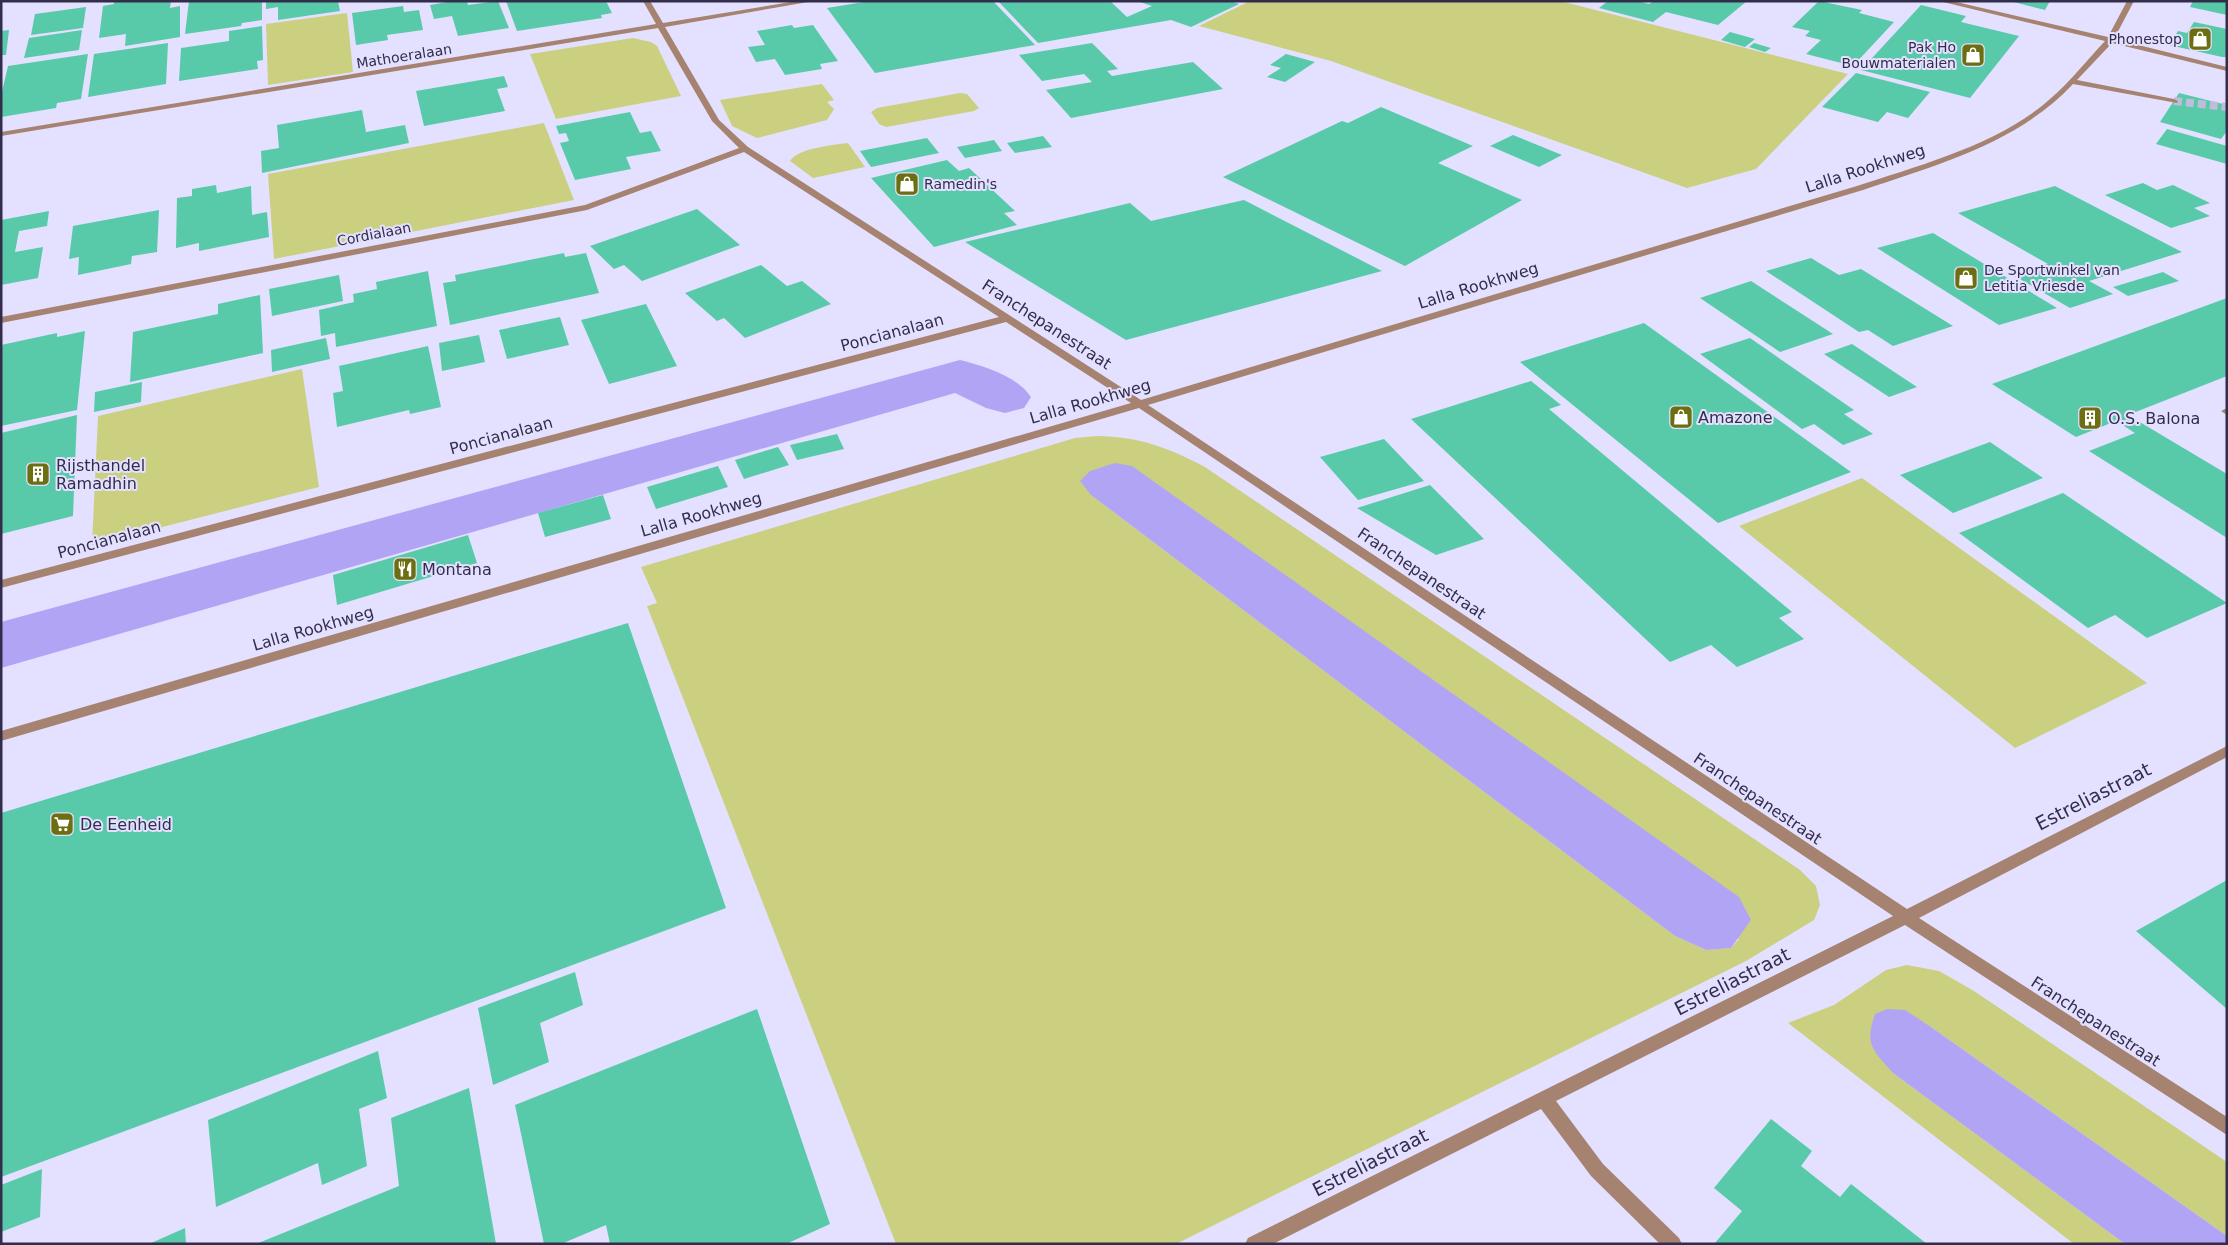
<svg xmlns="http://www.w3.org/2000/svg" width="2228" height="1245" viewBox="0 0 2228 1245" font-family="'DejaVu Sans',sans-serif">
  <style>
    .green { fill: #cbd080; fill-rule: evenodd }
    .water { fill: #b2a4f4 }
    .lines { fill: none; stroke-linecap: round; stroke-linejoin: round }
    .canal { fill: #b2a4f4; fill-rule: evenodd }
    .building { fill: #59caa9 }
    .minor-tunnel { stroke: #c0bcdb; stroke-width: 8; stroke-dasharray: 8 4; stroke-linecap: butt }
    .minor { fill: #a68370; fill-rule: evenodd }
    .labels { text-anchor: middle; stroke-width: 4; stroke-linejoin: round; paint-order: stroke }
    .far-poi-label { font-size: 14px; fill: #322d4b; stroke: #e4e0ff; text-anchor: end }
    .far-street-label { font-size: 14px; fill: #322d4b; stroke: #e4e0ff }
    .street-label { font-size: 16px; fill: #322d4b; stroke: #e4e0ff }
    .poi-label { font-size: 16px; fill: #322d4b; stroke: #e4e0ff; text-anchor: start }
    .near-street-label { font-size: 19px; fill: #322d4b; stroke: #e4e0ff }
  </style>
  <rect width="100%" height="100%" fill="#e4e0ff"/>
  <path class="green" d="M1250,1H1560L1848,74L1756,169L1687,188L1331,61L1199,26Z
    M347,13L353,72L268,85L266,24Z
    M633,38L651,42L657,46L681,96L556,119L530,54Z
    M822,84L834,100L827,102L834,109L827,120L757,138L732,126L720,100Z
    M960,93L967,94L979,108L974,111L886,127L879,124L871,112L877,108Z
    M544,123L574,200L274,259L268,174Z
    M848,143L865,167L813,178L790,161C798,148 833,145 848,143Z
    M302,369L319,487L92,545L98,416Z
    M1097,436C1140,437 1167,447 1205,467L1800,870L1816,886L1820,905L1814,920L1746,961L1176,1244H896L647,606L657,603L641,567L1075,438ZM1091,495L1739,939L1731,948L1706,950L1675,936Z
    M1862,478L2147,683L2015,748L1739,526Z
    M1907,965L1939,971L1974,991L2227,1162V1236L1931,1027L1893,1073L2125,1244H2074L1788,1023L1834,1005L1886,970Z"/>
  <path class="water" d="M1115,463L1132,466L1739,897L1751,920L1731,948L1706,950L1675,936L1091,495L1080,481L1090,471Z
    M1887,1009L1905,1010L1931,1027L2227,1236V1244H2125L1893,1073C1873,1050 1864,1045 1875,1014Z"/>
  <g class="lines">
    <path class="canal" d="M960,360C984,366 1017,376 1031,397L1024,408L1005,413L986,408L955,393L1,668V622Z"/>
  </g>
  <path class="building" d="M114,1H171L170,8L180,6V37L125,46L126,34L99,38L103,6L114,4Z
    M189,1H262V20L242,23L241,26L185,34Z
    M266,1H338L340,11L278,20V7L266,9Z
    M453,1H467L468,5L498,1L509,28L458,36L452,16L434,19L430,5Z
    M506,1H606L612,13L601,15L602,18L517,31Z
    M870,1H993L1035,45L875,73L827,8Z
    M998,1H1110L1127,17L1152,6L1137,1H1231L1239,4L1191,27L1171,20L1038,43Z
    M1608,1H1637L1649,4L1654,1H1747L1718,25L1666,12L1653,22L1599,8Z
    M1819,1L1862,10L1859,13L1894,22L1853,66L1806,54L1821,40L1805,36L1810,31L1792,27Z
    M2010,1H2050L2045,10Z
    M2193,1H2227V15L2190,7Z
    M1921,5L1966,16L1961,22L2019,36L1970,98L1861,70Z
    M403,6L404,12L419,10L423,30L387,35L388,40L356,45L352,13Z
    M86,7L83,28L31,35L35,14Z
    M2194,22L2227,29V57H2222L2169,45L2178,31L2187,33Z
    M792,25L794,28L813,25L838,61L820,64L822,69L785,75L775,59L756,62L748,47L765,45L757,31Z
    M262,26L263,60L257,61L258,69L179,81L181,48L229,41V31Z
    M9,30L6,55H1V31Z
    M82,30L79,50L24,58L29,38Z
    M1730,32L1755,39L1745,47L1721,40Z
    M168,43L166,84L88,97L94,54Z
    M1092,43L1118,69L1107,71L1112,76L1193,62L1223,89L1071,118L1046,90L1092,82L1084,74L1042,81L1019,55Z
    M1754,43L1771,48L1765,52L1749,47Z
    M88,54L81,99L57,103L56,108L1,117V96L8,66Z
    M1286,54L1315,62L1285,82L1267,77L1281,68L1270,65Z
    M1856,73L1930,92L1908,118L1887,112L1878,122L1822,107Z
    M504,76L508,87L497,89L505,111L424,126L416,91Z
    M2179,93L2227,105V131L2221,139L2160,122Z
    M1381,107L1473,146L1438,163L1522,200L1405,266L1223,177L1342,121L1348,123Z
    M362,110L366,132L405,125L409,143L262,173L261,151L279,148L277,125Z
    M630,112L640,133L651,131L661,151L626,157L631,169L575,180L560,143L569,141L566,133L559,134L556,126Z
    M2167,129L2227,146V164L2156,144Z
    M1513,135L1562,155L1539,167L1490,146Z
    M1043,136L1052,147L1015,153L1007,143Z
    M927,138L939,153L871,167L860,151Z
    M994,140L1002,151L965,158L957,147Z
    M947,160L959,171L969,168L1015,211L1004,213L1017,225L934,247L871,178Z
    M2143,183L2157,190L2173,185L2210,203L2194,208L2210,216L2171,228L2105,195Z
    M216,185L217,193L251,186L252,215L267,212L269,237L199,251V243L176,248L177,198L192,196V189Z
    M2055,186L2182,252L2089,281L2113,294L2070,308L2013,275L2048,264L1958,213Z
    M1244,200L1382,271L1126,340L965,242L1130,203L1151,221Z
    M697,209L740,245L642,281L624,265L614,269L590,246Z
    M159,210L157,252L132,256L131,264L78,275L79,257L69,259L73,226Z
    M49,211L47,226L19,231L15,252L43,247L38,278L1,285V220Z
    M1933,233L2057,308L1999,325L1877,248Z
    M564,253L565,257L586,253L599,293L450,325L443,283L456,281L455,275Z
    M1811,258L1839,275L1861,269L1953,326L1893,346L1868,330L1859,332L1766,271Z
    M761,265L787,286L802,281L831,304L745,338L724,318L717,321L685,293Z
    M428,271L437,326L336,347L335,333L321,336L319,310L354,302L353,294L377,289L376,282Z
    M2163,272L2179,281L2128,296L2113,287Z
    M339,275L343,301L272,316L269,289Z
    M1751,281L1833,334L1780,352L1700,298Z
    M260,295L263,353L130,382L133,332L218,314V304Z
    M2227,298V376L2128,415L2227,474V538L2089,451L2135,433L2116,421L2076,437L1992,384Z
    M646,304L677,366L609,384L581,320Z
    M560,317L569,345L507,359L499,330Z
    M1644,323L1851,472L1718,523L1520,362Z
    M85,331L77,410L1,426V345L57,333V337Z
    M479,335L485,362L442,371L439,343Z
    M326,338L330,359L272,372L271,350Z
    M1750,338L1854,410L1844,414L1873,434L1843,445L1814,424L1802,429L1700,354Z
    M1852,344L1917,387L1889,397L1824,354Z
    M428,346L441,407L410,414L409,410L337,427L333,393L343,391L339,366Z
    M1531,381L1561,405L1549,409L1792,612L1779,618L1804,639L1737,667L1711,645L1670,662L1411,419Z
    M142,382L141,402L94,412L95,392Z
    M77,415L73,516L1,534V433Z
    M837,434L844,449L797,460L790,445Z
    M1384,439L1424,481L1358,500L1320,457Z
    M1990,442L2043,478L1953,513L1900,475Z
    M778,447L789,465L744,479L735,460Z
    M718,466L728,487L656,509L647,487Z
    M1430,485L1484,539L1436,555L1357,508Z
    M2063,493L2227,603L2147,638L2115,615L2088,628L1959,533Z
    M603,495L611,519L545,537L538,513Z
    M468,535L477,563L337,605L333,575Z
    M628,623L726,908L1,1177V813Z
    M2227,880V1009L2136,931Z
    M575,972L583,1005L540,1023L549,1062L493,1085L478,1008Z
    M757,1009L830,1224L786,1244H610L606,1225L561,1244H544L515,1105Z
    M378,1051L387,1098L359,1109L367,1166L322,1185L318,1163L216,1207L208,1120Z
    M469,1088L496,1244H256L399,1186L391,1118Z
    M1771,1119L1812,1151L1801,1166L1840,1197L1851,1184L1927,1244H1716L1715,1243L1742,1211L1714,1188Z
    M42,1169L40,1217L1,1232V1185Z
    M185,1228L186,1244H149Z"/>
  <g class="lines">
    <path class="minor-tunnel" d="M2174,101L2227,107"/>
    <path class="minor" d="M643,1H650L663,23L797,1H814L665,27L719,120L748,147L1141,400L1857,186C1920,165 2000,144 2050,99C2070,82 2087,60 2105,41L1939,1H1952L2108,37L2127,1H2134L2114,39L2227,67V71L2112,43L2077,80L2174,99L2178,101L2177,103L2073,84C2018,143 1937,165 1863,190L1148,405L1907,909L2227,746V757L1919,918L2227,1117V1135L1905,925L1556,1101L1603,1164L1679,1238L1682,1244H1660L1591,1176L1541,1109L1273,1244H1245L1248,1238L1893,916L1139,408L1,741V731L1131,403L1006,322L1,588V580L999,317L744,152L587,210L1,323V317L585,205L739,148L712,121L658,28L1,136V132L656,24Z
      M2227,408V415L2221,411Z"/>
  </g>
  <defs>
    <g id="shop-square" transform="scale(1.25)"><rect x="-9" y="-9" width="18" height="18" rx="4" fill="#6c6e12" stroke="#e4e0ff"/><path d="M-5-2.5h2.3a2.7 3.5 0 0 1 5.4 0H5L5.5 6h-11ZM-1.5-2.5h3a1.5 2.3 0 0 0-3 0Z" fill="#fff"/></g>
    <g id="building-square" transform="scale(1.25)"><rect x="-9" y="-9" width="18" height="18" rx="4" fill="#6c6e12" stroke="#e4e0ff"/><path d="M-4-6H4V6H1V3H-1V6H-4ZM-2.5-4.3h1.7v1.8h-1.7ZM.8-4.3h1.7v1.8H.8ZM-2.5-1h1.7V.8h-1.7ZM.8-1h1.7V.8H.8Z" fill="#fff"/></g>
    <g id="restaurant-square" transform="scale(1.25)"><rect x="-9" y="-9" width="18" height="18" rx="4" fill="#6c6e12" stroke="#e4e0ff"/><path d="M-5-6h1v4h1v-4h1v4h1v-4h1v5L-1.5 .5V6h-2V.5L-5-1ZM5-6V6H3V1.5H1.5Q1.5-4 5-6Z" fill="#fff"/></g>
    <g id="supermarket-square" transform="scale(1.25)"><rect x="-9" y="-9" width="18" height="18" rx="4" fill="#6c6e12" stroke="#e4e0ff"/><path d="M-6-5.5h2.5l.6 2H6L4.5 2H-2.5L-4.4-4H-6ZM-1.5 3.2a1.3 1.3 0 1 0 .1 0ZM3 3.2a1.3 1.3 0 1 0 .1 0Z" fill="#fff"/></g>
  </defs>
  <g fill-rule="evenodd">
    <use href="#shop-square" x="2200" y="39"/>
    <use href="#shop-square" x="1973" y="55"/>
    <use href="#shop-square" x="907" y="184"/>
    <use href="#shop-square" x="1966" y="278"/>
    <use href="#shop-square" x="1681" y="417"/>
    <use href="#building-square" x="2090" y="418"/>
    <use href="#building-square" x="38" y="474"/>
    <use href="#restaurant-square" x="405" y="569"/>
    <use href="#supermarket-square" x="62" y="824"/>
  </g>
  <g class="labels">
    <g class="far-poi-label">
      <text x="2182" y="44">Phonestop</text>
      <text x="1956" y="52">Pak Ho<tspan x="1956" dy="16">Bouwmaterialen</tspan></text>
      <text x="924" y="189" text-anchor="start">Ramedin's</text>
      <text x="1984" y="275" text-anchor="start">De Sportwinkel van<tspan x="1984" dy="16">Letitia Vriesde</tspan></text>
    </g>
    <g class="far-street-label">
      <text transform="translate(404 56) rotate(-9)" y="5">Mathoeralaan</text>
      <text transform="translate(374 234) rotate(-11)" y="5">Cordialaan</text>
    </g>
    <g class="street-label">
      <text transform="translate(1865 168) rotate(-18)" y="6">Lalla Rookhweg</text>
      <text transform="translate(1478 285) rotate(-17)" y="6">Lalla Rookhweg</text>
      <text transform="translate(1047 324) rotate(33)" y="6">Franchepanestraat</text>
      <text transform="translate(892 332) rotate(-15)" y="6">Poncianalaan</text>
      <text transform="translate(1090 401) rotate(-16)" y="6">Lalla Rookhweg</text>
      <text transform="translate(501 435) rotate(-15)" y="6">Poncianalaan</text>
      <text transform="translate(701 514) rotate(-16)" y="6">Lalla Rookhweg</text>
      <text transform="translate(109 539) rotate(-15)" y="6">Poncianalaan</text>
      <text transform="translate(1422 573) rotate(34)" y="6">Franchepanestraat</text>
      <text transform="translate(313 628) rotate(-16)" y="6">Lalla Rookhweg</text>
      <text transform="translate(1758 798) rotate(34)" y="6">Franchepanestraat</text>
      <text transform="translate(2096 1021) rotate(33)" y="6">Franchepanestraat</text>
    </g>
    <g class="poi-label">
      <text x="1698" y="423">Amazone</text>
      <text x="2108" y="424">O.S. Balona</text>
      <text x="56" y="471">Rijsthandel<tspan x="56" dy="18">Ramadhin</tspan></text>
      <text x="422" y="575">Montana</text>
      <text x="80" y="830">De Eenheid</text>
    </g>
    <g class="near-street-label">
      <text transform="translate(2093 796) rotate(-27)" y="7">Estreliastraat</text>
      <text transform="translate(1732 981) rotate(-27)" y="7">Estreliastraat</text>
      <text transform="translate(1370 1162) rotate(-27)" y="7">Estreliastraat</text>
    </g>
  </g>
  <rect width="2228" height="1245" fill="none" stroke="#322d4b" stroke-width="5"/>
</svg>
